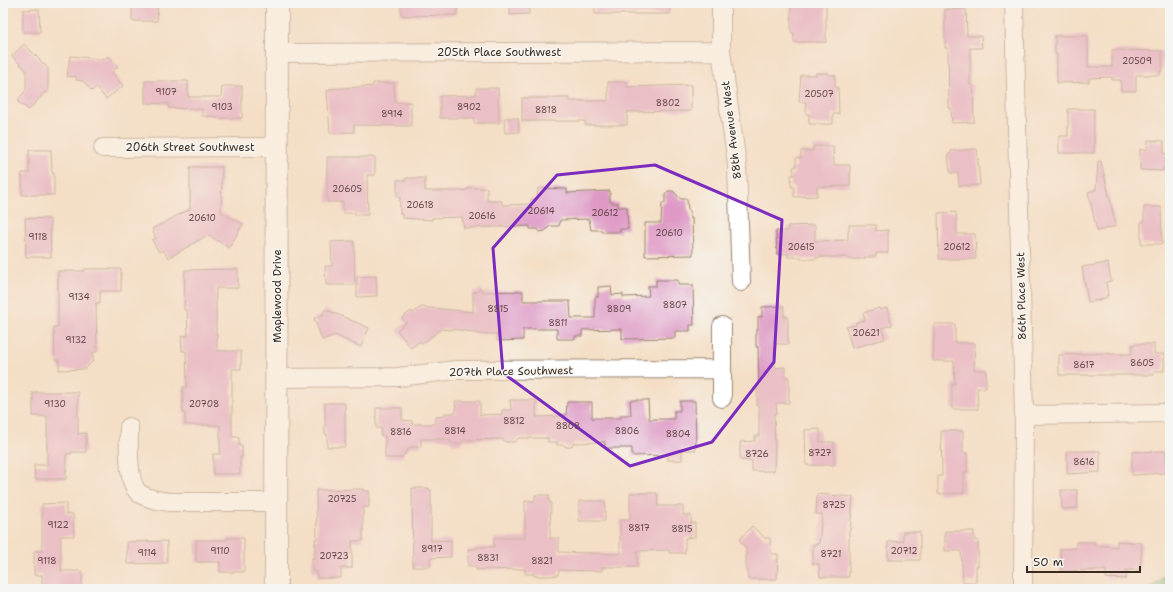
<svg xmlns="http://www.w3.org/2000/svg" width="1173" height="592" viewBox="0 0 1173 592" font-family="'Shantell Sans',sans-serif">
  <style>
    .forest { fill: #6eb276; stroke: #546e4a }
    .building { fill: #de99c5 }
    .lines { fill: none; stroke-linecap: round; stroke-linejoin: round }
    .minor-casing { stroke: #988472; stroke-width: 20 }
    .tertiary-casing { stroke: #988472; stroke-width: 24 }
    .minor { stroke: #fff; stroke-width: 18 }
    .tertiary { stroke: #fff; stroke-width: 22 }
    .marked { fill: none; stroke: #7b2cbf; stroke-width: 3; stroke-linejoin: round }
    .labels { text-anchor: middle; stroke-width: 3; stroke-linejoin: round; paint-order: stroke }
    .number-label { font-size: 9px; fill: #644648 }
    .street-label { font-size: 11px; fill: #3b2a1e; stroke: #f6f6f2 }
  </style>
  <rect width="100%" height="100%" fill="#f6f6f2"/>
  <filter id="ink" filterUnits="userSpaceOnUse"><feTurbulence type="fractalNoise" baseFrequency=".025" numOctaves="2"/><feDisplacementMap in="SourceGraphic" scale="8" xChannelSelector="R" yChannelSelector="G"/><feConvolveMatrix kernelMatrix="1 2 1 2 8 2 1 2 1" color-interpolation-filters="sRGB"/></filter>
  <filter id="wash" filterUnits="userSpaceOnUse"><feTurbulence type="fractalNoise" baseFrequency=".012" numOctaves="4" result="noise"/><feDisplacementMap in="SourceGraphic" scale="16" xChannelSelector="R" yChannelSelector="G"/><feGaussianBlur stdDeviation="0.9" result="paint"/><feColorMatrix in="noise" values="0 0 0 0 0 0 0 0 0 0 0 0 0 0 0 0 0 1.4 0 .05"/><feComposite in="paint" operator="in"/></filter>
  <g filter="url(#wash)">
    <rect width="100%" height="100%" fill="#f4dfc6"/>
    <path class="forest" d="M1170,571V589H1148Z"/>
    <g id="blocks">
      <path class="building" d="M132,3H158L157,21H132Z
        M401,3H457V15L405,16L401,15Z
        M510,3H529V14L510,15Z
        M595,3H670V14H595Z
        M791,3H826V42H794V34L791,32Z
        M39,9L40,32H23V10Z
        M945,9H966L967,36H981L982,48H970V85H973L974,122L952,123L951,108H949L948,48H945Z
        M1055,36H1088V67H1112V50L1162,51V71H1160V75H1136V91H1121V80H1112V77L1089,78V82L1057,83V54H1055Z
        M24,44L48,68V92L44,93L29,110L17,101L26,90V70L12,56Z
        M70,56L102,59V60L109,56L118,67L112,72L123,86L106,99L96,87L92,91L83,81L76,80L77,77L67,76Z
        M816,73H828V75H835V87H838L839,114H833V124H809V114H806V102H799L801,75H816Z
        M145,81H188V97H221L222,86H242V118H216V116H202V109L168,108V104L145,103Z
        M608,82H627V87L691,85V111L627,112V125H585V121H522V98H569V101H608Z
        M373,83H394L395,103L411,102V126L354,125V132L330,133L327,91L330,90L329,89L373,86Z
        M476,88H498L499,123H474V118H440V96L476,95Z
        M1068,109H1094V153H1059V136H1068Z
        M504,118H518L519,132L505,133Z
        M1148,140L1164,141V154L1170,155V168H1163V171L1140,170V149L1147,150Z
        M813,146H833L834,165H850V186L817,187V196L794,197V187H791V175H794L793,167H796V158H801V151H813Z
        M977,149L980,185L959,186L958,173H950L948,154H951V151Z
        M29,150H51L52,173H54V195H22V173H29Z
        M327,157H375V175H367L368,215H355V213H343V202H327Z
        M1098,161H1101L1116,226L1097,231L1088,192L1096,190Z
        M190,167H222L221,212L243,224L229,248L208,235L168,258L163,250L159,252L152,240L156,238L152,229L190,209Z
        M406,178H425V191H459L468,190V188H487V201H502V205L531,204V199H537L538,188L567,189V193L610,191V201L611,203H618V207H627L628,229H620V232H602V230H591L589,219L560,220L559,226H550L545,231L540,232L538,229H530V226L464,228L462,217L432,218V220L402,218V214H400V197H397V180H406Z
        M668,191H673L681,199H687L688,210L690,211V218H692L693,255L645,256V223H661L662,203H665V195Z
        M1144,207H1161L1162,244H1141V222H1144Z
        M956,212L957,234H975L976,259H939L938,213Z
        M25,218L50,219L51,257H26Z
        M815,225V241L848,240V231H849V225H876V231L888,230V253H876V257H864V259H847V257H817V259H801V257H788V254H777L776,231H788V226Z
        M354,241L355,285H326L325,266H332L331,242Z
        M1108,263L1111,281L1106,282L1108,296H1106V298L1100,299V300L1088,302L1082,267Z
        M84,269H121V291H100V303H96L97,352H93V361L85,369L59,370V360H55L54,327H58V271H84Z
        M238,269V288H216V334H217V351H241V369H232V437H239V446H242V457H240V474H213V454H220V425H185V413H183V387H187L186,351H182L181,336H188L187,310H184L185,270Z
        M376,276L377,296L357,297V277Z
        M656,280H678V285H693L694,325H690V331H675V338L622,339V329L582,330V336H575V339H557V329H523V340L497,341V334H478L473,332L451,329V330L441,329L422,344L420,341L411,348L397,330L406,323L402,318L411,311L413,313L421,307L473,312V292H477L480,288L483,292L523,291V301H570L571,318H595V297H598V287L611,286L612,295L623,294V297L649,296L648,286H656Z
        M784,306V317H788V344H775V368L785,367V377H789V403H776L777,414H774L775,450L774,471H752V461L740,460V442L755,441V436H759V406H757V389H759L758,347H756V330H758V317H762V307Z
        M879,308L880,310L887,308L892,325L882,328L885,339L852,348L846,327L856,325V322L865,320L863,313Z
        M325,309L369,328L361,347L335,335L322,340L314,318L323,315Z
        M934,324H955V343H975L974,370H986V388H977L978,409H952V384H955L954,361H933Z
        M1136,344H1154V354H1164V371H1154V375H1059V355L1109,353V354H1132V345Z
        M33,392H78V434L86,433V452H71V454H66V479H35L34,465H47V416H33Z
        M510,400H536V417L563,416V415H566L567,402H592V418H621V415H631L630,400H648L649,419H674V411H680V401H695L696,450H682V460H668V455L632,456V448H605V442L574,443L571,447H566L564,445H557V442H548V438H519L514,442H506L502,439L464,440L460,444H454L449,440H445V439H421V447H410L401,458H385V436H381V428H376V408H402V420L412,421V424H435V417L445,416V413H456L455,401H480V415L502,414V410H511Z
        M325,403H345V447H327V434H325Z
        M820,429V442H834V465H806L805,430Z
        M941,431H963V453H967V472H964V493L938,494V476H942Z
        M1067,451H1100V472L1067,474Z
        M1166,451V473L1132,475V452Z
        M412,488H429V490H431V541L451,540V557L430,558V567H413Z
        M363,489V491H369V507H363V541H352V568H341V578H317V571H312V558H315V539H317L316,490Z
        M1061,490H1077L1078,508L1062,509Z
        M630,493H657L658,506H683V515H691V523H695V537L685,538V553H669V550L637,551L638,567H602V571L559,570L558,575L550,576H534V574H525V569L476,570V566H468V549H476V547H494V538H525V501H535V495H549V502H551L550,538H559V552L620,554V520H630Z
        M817,494L853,497L850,530H849V577H820L819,564H813V544H819L822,514H816Z
        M579,501H605V521H579Z
        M66,503V514H73L74,536H61V571H82V589H42V575H34V551H42V504Z
        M752,526L765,538H770L771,554H778L777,579H748V571H746V548L739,540Z
        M945,531H974V540H978V566H976V582H963L961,551H945Z
        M903,532H920V560H888V542L903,541Z
        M227,538H244V572H220V562H196V540H227Z
        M167,541V563L127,564V542Z
        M1117,541L1142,543L1140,570H1126V579L1106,578V570L1061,571L1060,549L1076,548V542H1094V545L1117,547Z"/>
    </g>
  </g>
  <g filter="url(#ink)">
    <use href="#blocks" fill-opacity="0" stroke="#988472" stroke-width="1"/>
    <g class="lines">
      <g class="minor-casing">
        <path id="minor" d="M721,3V51L737,164L741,282
          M1014,3L1024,415L1023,589
          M277,53L721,51
          M103,148L277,147
          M277,378L398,377L456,370L722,369
          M722,398V326
          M1024,415L1170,413
          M129,427C129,443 126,484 140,494C149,499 160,501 170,502H276"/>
      </g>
      <g class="tertiary-casing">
        <path id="tertiary" d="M276,589L277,3"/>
      </g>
      <use href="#minor" class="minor"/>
      <use href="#tertiary" class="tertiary"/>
    </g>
  </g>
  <path d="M0 0H1173V592H0ZM655,165L782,220L774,362L712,442L630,466L503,373L493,248L557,175Z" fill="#f4dfc6" fill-opacity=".55" fill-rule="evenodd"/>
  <path class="marked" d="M655,165L782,220L774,362L712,442L630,466L503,373L493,248L557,175Z"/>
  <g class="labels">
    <g class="number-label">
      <text x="1137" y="64">20509</text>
      <text x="166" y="95">9107</text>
      <text x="819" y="97">20507</text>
      <text x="668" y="106">8802</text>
      <text x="222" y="110">9103</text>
      <text x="469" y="110">8902</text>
      <text x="546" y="113">8818</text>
      <text x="392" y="117">8914</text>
      <text x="347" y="192">20605</text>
      <text x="420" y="208">20618</text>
      <text x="541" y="214">20614</text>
      <text x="605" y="216">20612</text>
      <text x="482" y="219">20616</text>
      <text x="202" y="221">20610</text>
      <text x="669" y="236">20610</text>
      <text x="38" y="240">9118</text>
      <text x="801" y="250">20615</text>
      <text x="957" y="250">20612</text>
      <text x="79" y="300">9134</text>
      <text x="675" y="308">8807</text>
      <text x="498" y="312">8815</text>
      <text x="619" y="312">8809</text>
      <text x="558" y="326">8811</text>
      <text x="866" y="336">20621</text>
      <text x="76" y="343">9132</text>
      <text x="1142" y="366">8605</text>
      <text x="1084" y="368">8617</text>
      <text x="55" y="407">9130</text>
      <text x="204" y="407">20708</text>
      <text x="514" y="424">8812</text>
      <text x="568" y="429">8808</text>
      <text x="455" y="434">8814</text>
      <text x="627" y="434">8806</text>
      <text x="401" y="435">8816</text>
      <text x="678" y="437">8804</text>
      <text x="820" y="456">8727</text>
      <text x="757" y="457">8726</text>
      <text x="1084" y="465">8616</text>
      <text x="342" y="502">20725</text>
      <text x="834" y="508">8725</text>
      <text x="58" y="528">9122</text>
      <text x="639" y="531">8817</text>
      <text x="682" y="532">8815</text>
      <text x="432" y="552">8917</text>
      <text x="220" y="554">9110</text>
      <text x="904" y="554">20712</text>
      <text x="147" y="556">9114</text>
      <text x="831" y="557">8721</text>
      <text x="334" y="559">20723</text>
      <text x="488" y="561">8831</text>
      <text x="47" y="564">9118</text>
      <text x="542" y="564">8821</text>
    </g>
    <g class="street-label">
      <text x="499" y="56">205th Place Southwest</text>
      <text transform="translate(731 130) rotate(-97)" y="4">88th Avenue West</text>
      <text x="190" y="151">206th Street Southwest</text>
      <text transform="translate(277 296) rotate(-90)" y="4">Maplewood Drive</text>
      <text transform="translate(1021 296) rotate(-91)" y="4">86th Place West</text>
      <text transform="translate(511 371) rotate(-1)" y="4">207th Place Southwest</text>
    </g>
  </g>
  <rect width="1173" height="592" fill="none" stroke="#f6f6f2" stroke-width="16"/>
  <path d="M1027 566v6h113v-6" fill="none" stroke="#3b2a1e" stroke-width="2"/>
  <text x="1033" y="566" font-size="12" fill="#3b2a1e" stroke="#f6f6f2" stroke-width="3" paint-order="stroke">50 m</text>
</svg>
